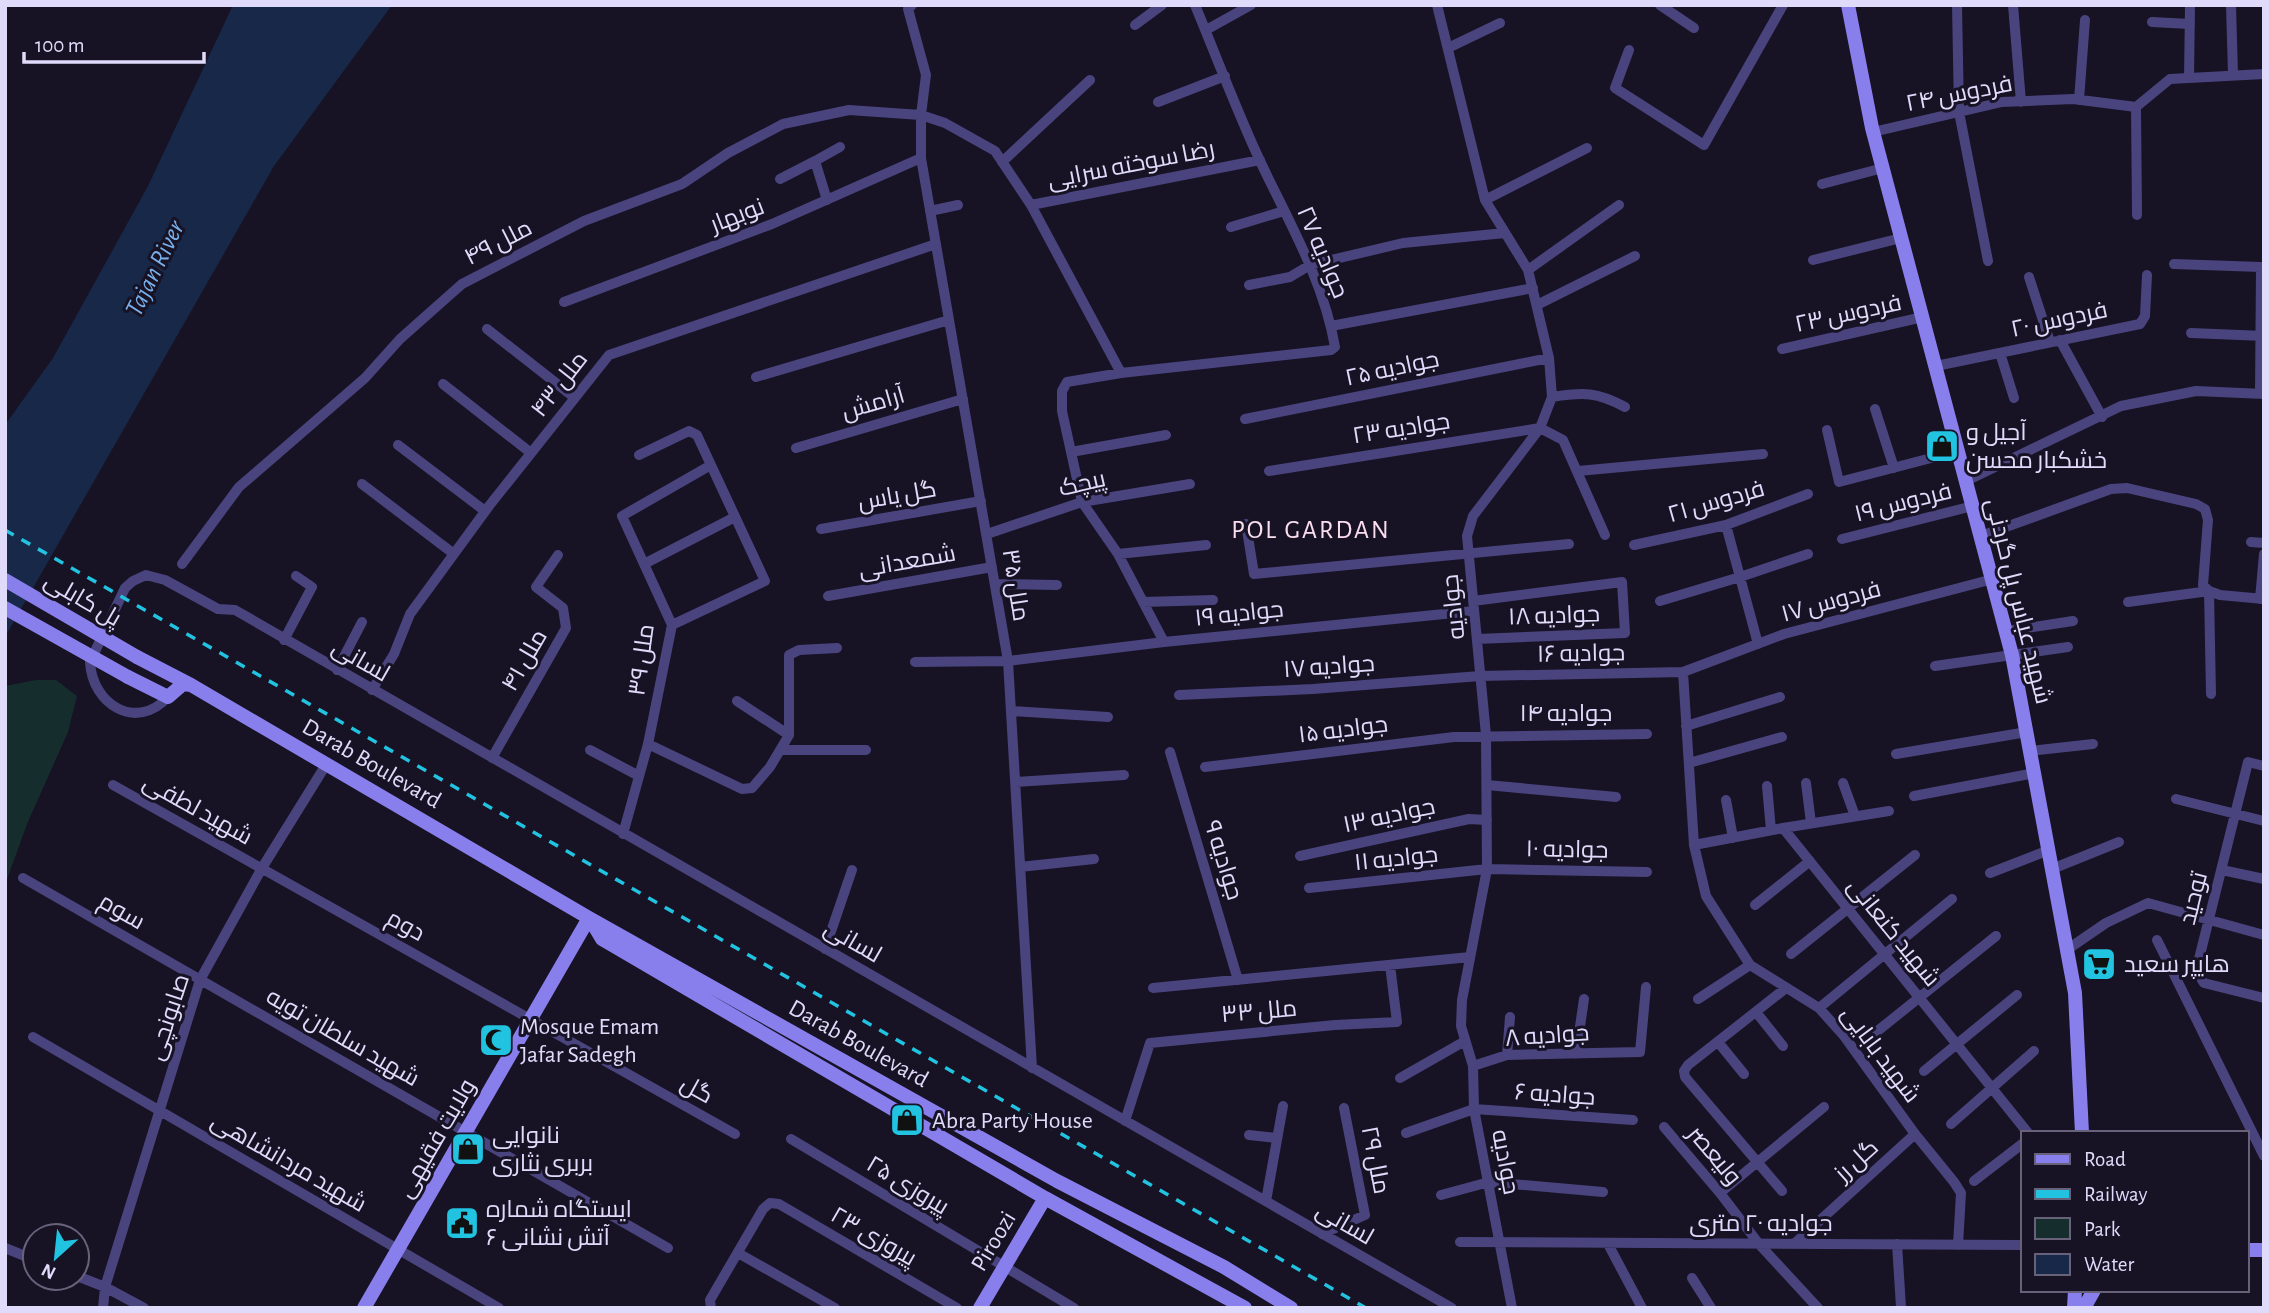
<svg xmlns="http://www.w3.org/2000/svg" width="2269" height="1313" viewBox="0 0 2269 1313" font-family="'Alegreya Sans',Cairo,sans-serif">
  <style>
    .green { fill: #162d2e }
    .water { fill: #182848 }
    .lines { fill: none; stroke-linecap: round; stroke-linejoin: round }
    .street { stroke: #49447d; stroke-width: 10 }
    .secondary { stroke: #887fed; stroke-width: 14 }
    .rail { stroke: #21c3e0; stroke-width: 3.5; stroke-dasharray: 10 9; stroke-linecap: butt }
    .secondary-bridge { stroke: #887fed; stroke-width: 14 }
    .labels { text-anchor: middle; stroke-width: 6; stroke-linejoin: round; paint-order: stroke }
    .street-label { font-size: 24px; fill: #e0dbfa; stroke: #171224 }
    .poi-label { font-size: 24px; fill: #e0dbfa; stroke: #171224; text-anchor: start }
    .water-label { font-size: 26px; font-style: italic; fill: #77b0ec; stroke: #171224 }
    .neighbourhood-label { font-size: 26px; letter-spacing: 2px; fill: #faddee; stroke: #171224 }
  </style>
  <rect width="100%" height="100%" fill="#171224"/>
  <path class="green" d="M36,680H56L77,696L68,732L27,824L5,885V686Z"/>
  <path class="water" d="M233,5H392L274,166L5,637V425L53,358L148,186Z"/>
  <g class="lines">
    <path class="street" d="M912,5L908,9L926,75L921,115V158L1008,661L1032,1068
      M1437,5L1485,200L1528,270L1549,358L1552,397L1540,428L1473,516L1467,536L1486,735L1487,869L1462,1000L1461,1026L1473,1066L1474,1109L1512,1308
      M1660,5L1694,28
      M1957,5L1959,112L1988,261
      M2013,5L2021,102
      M2231,5L2233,75
      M2152,22L2190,24
      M1135,25L1162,5
      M1206,30L1251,5
      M1448,48L1500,23
      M1629,50L1615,88L1704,145L1783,5
      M2189,78L2190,5
      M2079,100L2085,20
      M1158,102L1225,76
      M2136,107L2170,79L2264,74
      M2136,107L2137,215
      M1873,132L2002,102L2073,99L2136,107
      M815,161L840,147
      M1002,162L1090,80
      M780,179L815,161L827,200
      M1822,184L1883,168
      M1485,200L1587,148
      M1031,205L1260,160
      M930,211L958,205
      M1231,227L1284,211
      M1813,260L1901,238
      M2174,264L2261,267
      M1528,270L1619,205
      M2029,277L2050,342
      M1249,285L1290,277L1310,265L1403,243L1505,233
      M564,302L772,224L921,158
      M1537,305L1635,256
      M1331,326L1533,288
      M487,329L575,398
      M2191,333L2264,336
      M2060,340L2102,417
      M1782,349L1923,317
      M2000,353L2014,398
      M1936,366L2140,324L2145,316L2147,275
      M756,377L949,320
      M443,384L531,453
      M2260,394L2261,267H2264
      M1552,397C1584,392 1597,392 1625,407
      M1875,409L1894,468
      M1245,419L1549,358
      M1827,430L1839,482L1958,451
      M398,445L485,511
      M796,448L963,399
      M1071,452L1166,435
      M639,455L689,431L697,435L765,581L672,625
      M1269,471L1540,428L1563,440L1605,535
      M1578,471L1763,454
      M1966,481L2121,406L2196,391L2264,394
      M362,484L454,554
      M1246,524L1254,574L1569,544
      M1726,525L1758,644
      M821,529L981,501
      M987,534L1082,502L1190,484
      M1981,536L2111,489L2127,488L2196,504L2205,509L2208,520L2203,585L2209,591
      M1842,539L1973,506
      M2251,542L2264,543
      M1634,545L1726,525L1808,494
      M1118,554L1206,545
      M182,564L239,487L365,378L400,339L462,284L584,221L682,184L728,153L783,124L849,110L921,115L945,123L995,151L1031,205L1121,373
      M644,564L735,517
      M995,584L1057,585
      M2209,591L2211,694
      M828,596L992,567
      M2260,599L2264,554
      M1473,601L1622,582L1625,633L1477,639
      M1660,601L1740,577L1808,554
      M1143,602L1213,600
      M2128,602L2209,591L2220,595L2264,599
      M2007,631L2073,621
      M284,640L312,587L296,576
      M1164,642L1118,554L1082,502L1062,411V391L1067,382L1121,373L1331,350L1335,347C1324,282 1289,222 1261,163C1237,112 1217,58 1195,5
      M915,662L1008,661L1164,642L1474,611
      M1935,666L2068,647
      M337,670L362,622
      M1683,672L1694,845L1706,896L1750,965L1819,1008L1844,1036L1915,1134L1954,1182L1961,1193L1958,1245
      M372,690L394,654L410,614L489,506L609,355L936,244
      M1179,695L1313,689L1480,676L1683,672L1784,634L1993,579
      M168,697C136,732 92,704 90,662L125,588L133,581L146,575L165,580L218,609L235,610L1452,1308
      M737,701L789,735
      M1011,711L1108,717
      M1686,726L1780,697
      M648,744L742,789L752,788L770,767L789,735V655L799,650L837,648
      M590,750L639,776
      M781,750H866
      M2030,751L2093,744
      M1170,752L1238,980
      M1896,754L2027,732
      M492,758L566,628L563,608L536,587L558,555
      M1689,763L1782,737
      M2264,766L2248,762L2196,971L2204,983L2264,998
      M1205,767L1454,737L1647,734
      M1015,782L1124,775
      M1806,783L1811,823
      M1843,783L1855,816
      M113,785L735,1134
      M1487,785L1616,797
      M1767,786L1771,830
      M1914,796L2035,773
      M2176,799L2264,821
      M1726,800L1733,838
      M1783,828L2028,1133
      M623,834L648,744L672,625L622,516L711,465
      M1694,845L1783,828L1889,811
      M1300,856L1469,819L1487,820
      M1020,867L1094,859
      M2052,869L2119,842
      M2222,870L2264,879
      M1990,873L2049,850
      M23,878L668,1248
      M1309,888L1487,869L1647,872
      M1755,905L1810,861
      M2157,940L2264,1156
      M825,949L852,870
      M2068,949L2106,923L2148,903L2264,935
      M1791,954L1915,855
      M1153,988L1470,957
      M1698,999L1750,965
      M1819,1008L1952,899
      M1756,1012L1783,1046
      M1875,1033L1996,936
      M33,1037L499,1308
      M1718,1042L1744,1074
      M1576,1054L1584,999
      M1507,1055L1510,1017
      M1473,1066L1507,1055L1640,1052L1646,987
      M1924,1071L2017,995
      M1400,1078L1465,1041
      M1125,1121L1150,1043L1335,1025L1397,1022L1390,965
      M1951,1124L2034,1051
      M1664,1127L1720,1193L1759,1244L1818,1308
      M1406,1133L1474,1109L1633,1120
      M1249,1135L1277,1138
      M791,1139L1074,1308
      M1974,1181L2022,1144
      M1782,1191L1685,1077L1684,1071L1688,1065L1786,988
      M1720,1193L1824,1107
      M1441,1195L1489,1182L1603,1192
      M1266,1201L1283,1106
      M1322,1234L1365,1215L1344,1108
      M1460,1242L2022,1245
      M1608,1244L1642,1308
      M1794,1244L1915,1134
      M1897,1244L1901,1307
      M5,1248L35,1260
      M738,1253L835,1308
      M77,1276L105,1287L144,1308
      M1692,1278L1711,1308
      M103,1308L105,1287L200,980L262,868L327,763
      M711,1308L710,1300L763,1209L770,1203L779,1204L957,1308"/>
    <path class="secondary" d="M1848,5L1872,128L2012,655L2075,993L2082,1133
      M137,657L191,685
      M128,677L168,697L183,684L191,685L589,918L1057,1181L1224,1267L1291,1308
      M590,919L602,939L1045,1198L1245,1308
      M2246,1250H2264
      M364,1308L589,918
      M980,1308L1045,1198
      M2074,1308L2075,1290
      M2084,1308L2094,1290"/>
    <path class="rail" d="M5,530L1366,1308"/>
    <path class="secondary-bridge" d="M5,580L137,657
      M5,608L128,677"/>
  </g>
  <defs>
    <g id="shop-square" transform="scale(1.75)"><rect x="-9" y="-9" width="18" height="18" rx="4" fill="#21c3e0" stroke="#171224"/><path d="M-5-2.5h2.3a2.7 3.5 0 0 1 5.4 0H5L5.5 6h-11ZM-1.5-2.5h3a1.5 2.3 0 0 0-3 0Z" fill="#111"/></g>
    <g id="supermarket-square" transform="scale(1.75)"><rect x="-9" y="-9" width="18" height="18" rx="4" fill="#21c3e0" stroke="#171224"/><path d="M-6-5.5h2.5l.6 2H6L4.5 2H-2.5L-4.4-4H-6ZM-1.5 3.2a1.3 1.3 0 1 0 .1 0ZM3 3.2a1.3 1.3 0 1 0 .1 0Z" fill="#111"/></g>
    <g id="mosque-square" transform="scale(1.75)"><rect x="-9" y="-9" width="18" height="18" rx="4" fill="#21c3e0" stroke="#171224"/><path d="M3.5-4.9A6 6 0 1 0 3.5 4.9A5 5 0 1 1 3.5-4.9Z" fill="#111"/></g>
    <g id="civic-square" transform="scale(1.75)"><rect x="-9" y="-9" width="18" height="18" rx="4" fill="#21c3e0" stroke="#171224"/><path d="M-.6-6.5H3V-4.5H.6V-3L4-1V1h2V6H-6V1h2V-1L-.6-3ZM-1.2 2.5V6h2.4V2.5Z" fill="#111"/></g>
  </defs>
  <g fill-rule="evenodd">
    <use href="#shop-square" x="1942" y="446"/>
    <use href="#supermarket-square" x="2099" y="964"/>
    <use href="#mosque-square" x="496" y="1040"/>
    <use href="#shop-square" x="907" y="1120"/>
    <use href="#shop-square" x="468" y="1149"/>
    <use href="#civic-square" x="462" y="1223"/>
  </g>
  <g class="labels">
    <g class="street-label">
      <text transform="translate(1959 93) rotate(-11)" y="8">فردوس ۲۴</text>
      <text transform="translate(1131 164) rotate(-11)" y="8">رضا سوخته سرایی</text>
      <text transform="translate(737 215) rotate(-21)" y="8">نوبهار</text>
      <text transform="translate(498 242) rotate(-27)" y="8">ملل ۴۹</text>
      <text transform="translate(1323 252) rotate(67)" y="8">جوادیه ۲۷</text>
      <text transform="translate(1848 313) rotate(-12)" y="8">فردوس ۲۳</text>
      <text transform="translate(2059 319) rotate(-12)" y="8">فردوس ۲۰</text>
      <text transform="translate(1392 368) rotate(-12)" y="8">جوادیه ۲۵</text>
      <text transform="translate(559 384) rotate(-52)" y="8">ملل ۴۳</text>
      <text transform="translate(873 403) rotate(-16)" y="8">آرامش</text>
      <text transform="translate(1401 428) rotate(-9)" y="8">جوادیه ۲۳</text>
      <text transform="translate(1082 483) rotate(-13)" y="8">پیچک</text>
      <text transform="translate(897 495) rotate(-10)" y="8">گل یاس</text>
      <text transform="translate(1716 501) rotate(-16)" y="8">فردوس ۲۱</text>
      <text transform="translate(1903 502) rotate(-14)" y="8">فردوس ۱۹</text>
      <text transform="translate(907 561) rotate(-10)" y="8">شمعدانی</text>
      <text transform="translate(1016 585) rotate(81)" y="8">ملل ۳۵</text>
      <text transform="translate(83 599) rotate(30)" y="8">پل کابلی</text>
      <text transform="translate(1831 601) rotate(-15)" y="8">فردوس ۱۷</text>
      <text transform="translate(2019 601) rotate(76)" y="8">شهید عباس پل گردنی</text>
      <text transform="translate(1453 607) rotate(-96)" y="8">جوادیه</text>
      <text transform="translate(1239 613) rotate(-6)" y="8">جوادیه ۱۹</text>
      <text transform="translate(1554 615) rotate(-2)" y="8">جوادیه ۱۸</text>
      <text transform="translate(1581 653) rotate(-1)" y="8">جوادیه ۱۶</text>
      <text transform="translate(361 660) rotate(30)" y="8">لسانی</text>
      <text transform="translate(524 660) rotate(-60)" y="8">ملل ۴۱</text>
      <text transform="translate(641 660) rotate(-82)" y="8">ملل ۳۹</text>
      <text transform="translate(1329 666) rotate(-4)" y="8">جوادیه ۱۷</text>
      <text x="1566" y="721">جوادیه ۱۴</text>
      <text transform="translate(1343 729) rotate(-7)" y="8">جوادیه ۱۵</text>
      <text transform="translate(372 763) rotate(30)" y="8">Darab Boulevard</text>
      <text transform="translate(198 809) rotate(29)" y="8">شهید لطفی</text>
      <text transform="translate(1389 815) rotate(-12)" y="8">جوادیه ۱۳</text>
      <text transform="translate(1567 849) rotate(1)" y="8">جوادیه ۱۰</text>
      <text transform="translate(1396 858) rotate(-6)" y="8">جوادیه ۱۱</text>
      <text transform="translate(1224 860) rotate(73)" y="8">جوادیه ۹</text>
      <text transform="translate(2193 898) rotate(-76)" y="8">توحید</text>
      <text transform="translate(122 911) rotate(30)" y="8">سوم</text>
      <text transform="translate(406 925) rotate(29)" y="8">دوم</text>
      <text transform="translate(1894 932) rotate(51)" y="8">شهید کنعانی</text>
      <text transform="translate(853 941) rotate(30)" y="8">لسانی</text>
      <text transform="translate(1259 1011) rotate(-5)" y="8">ملل ۳۳</text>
      <text transform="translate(168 1017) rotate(-72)" y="8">صابونچی</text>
      <text transform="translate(1547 1035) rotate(-4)" y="8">جوادیه ۸</text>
      <text transform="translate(343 1037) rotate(30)" y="8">شهید سلطان تویه</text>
      <text transform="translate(859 1043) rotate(29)" y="8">Darab Boulevard</text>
      <text transform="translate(1881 1054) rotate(53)" y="8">شهید بابایی</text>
      <text transform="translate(697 1089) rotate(29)" y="8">گل</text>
      <text transform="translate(1555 1094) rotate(4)" y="8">جوادیه ۶</text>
      <text transform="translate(436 1138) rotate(-60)" y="8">ولایت فقیهی</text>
      <text transform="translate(1715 1155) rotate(50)" y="8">ولیعصر</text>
      <text transform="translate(1376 1160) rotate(79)" y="8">ملل ۲۹</text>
      <text transform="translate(1856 1160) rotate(-42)" y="8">گل رز</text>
      <text transform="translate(289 1162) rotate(30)" y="8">شهید مردانشاهی</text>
      <text transform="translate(1506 1162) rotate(79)" y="8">جوادیه</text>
      <text transform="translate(908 1185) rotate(31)" y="8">پیروزی ۲۵</text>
      <text transform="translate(1345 1223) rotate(30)" y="8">لسانی</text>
      <text x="1761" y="1231">جوادیه ۲۰ متری</text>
      <text transform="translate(874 1236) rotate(30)" y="8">پیروزی ۲۳</text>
      <text transform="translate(993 1241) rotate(-59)" y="8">Piroozi</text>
    </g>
    <g class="poi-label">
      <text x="1966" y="440">آجیل و<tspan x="1966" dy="28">خشکبار محسن</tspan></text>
      <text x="2124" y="972">هایپر سعید</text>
      <text x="520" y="1034">Mosque Emam<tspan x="520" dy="28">Jafar Sadegh</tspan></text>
      <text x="932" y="1128">Abra Party House</text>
      <text x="492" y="1143">نانوایی<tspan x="492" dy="28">بربری نثاری</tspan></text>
      <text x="486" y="1217">ایستگاه شماره<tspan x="486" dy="28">۶ آتش نشانی</tspan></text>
    </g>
    <g class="water-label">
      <text transform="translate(154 268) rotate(-64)" y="9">Tajan River</text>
    </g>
    <g class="neighbourhood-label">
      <text x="1311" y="538">POL GARDAN</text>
    </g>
  </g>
  <rect width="2269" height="1313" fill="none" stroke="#e0dbfa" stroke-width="14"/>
  <rect x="2021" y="1131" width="228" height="161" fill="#171224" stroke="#67627a" stroke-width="2"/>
  <rect x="2035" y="1154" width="35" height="10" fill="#887fed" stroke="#67627a" stroke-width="2"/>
  <text x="2084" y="1166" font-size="21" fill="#e0dbfa">Road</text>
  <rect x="2035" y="1189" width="35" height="10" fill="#21c3e0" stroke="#67627a" stroke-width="2"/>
  <text x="2084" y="1201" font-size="21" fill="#e0dbfa">Railway</text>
  <rect x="2035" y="1218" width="35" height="21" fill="#162d2e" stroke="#67627a" stroke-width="2"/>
  <text x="2084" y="1236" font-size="21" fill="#e0dbfa">Park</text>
  <rect x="2035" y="1254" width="35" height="21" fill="#182848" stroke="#67627a" stroke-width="2"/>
  <text x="2084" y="1271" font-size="21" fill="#e0dbfa">Water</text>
  <g transform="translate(56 1257) rotate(207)"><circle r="33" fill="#171224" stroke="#67627a" stroke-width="2"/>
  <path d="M0-5L12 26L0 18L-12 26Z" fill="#21c3e0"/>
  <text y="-10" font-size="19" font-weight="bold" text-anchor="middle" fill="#e0dbfa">N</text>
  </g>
  <path d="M24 52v10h180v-10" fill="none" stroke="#e0dbfa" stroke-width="3.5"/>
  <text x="35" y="52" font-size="21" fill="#e0dbfa" stroke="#171224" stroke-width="5" paint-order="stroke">100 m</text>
</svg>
